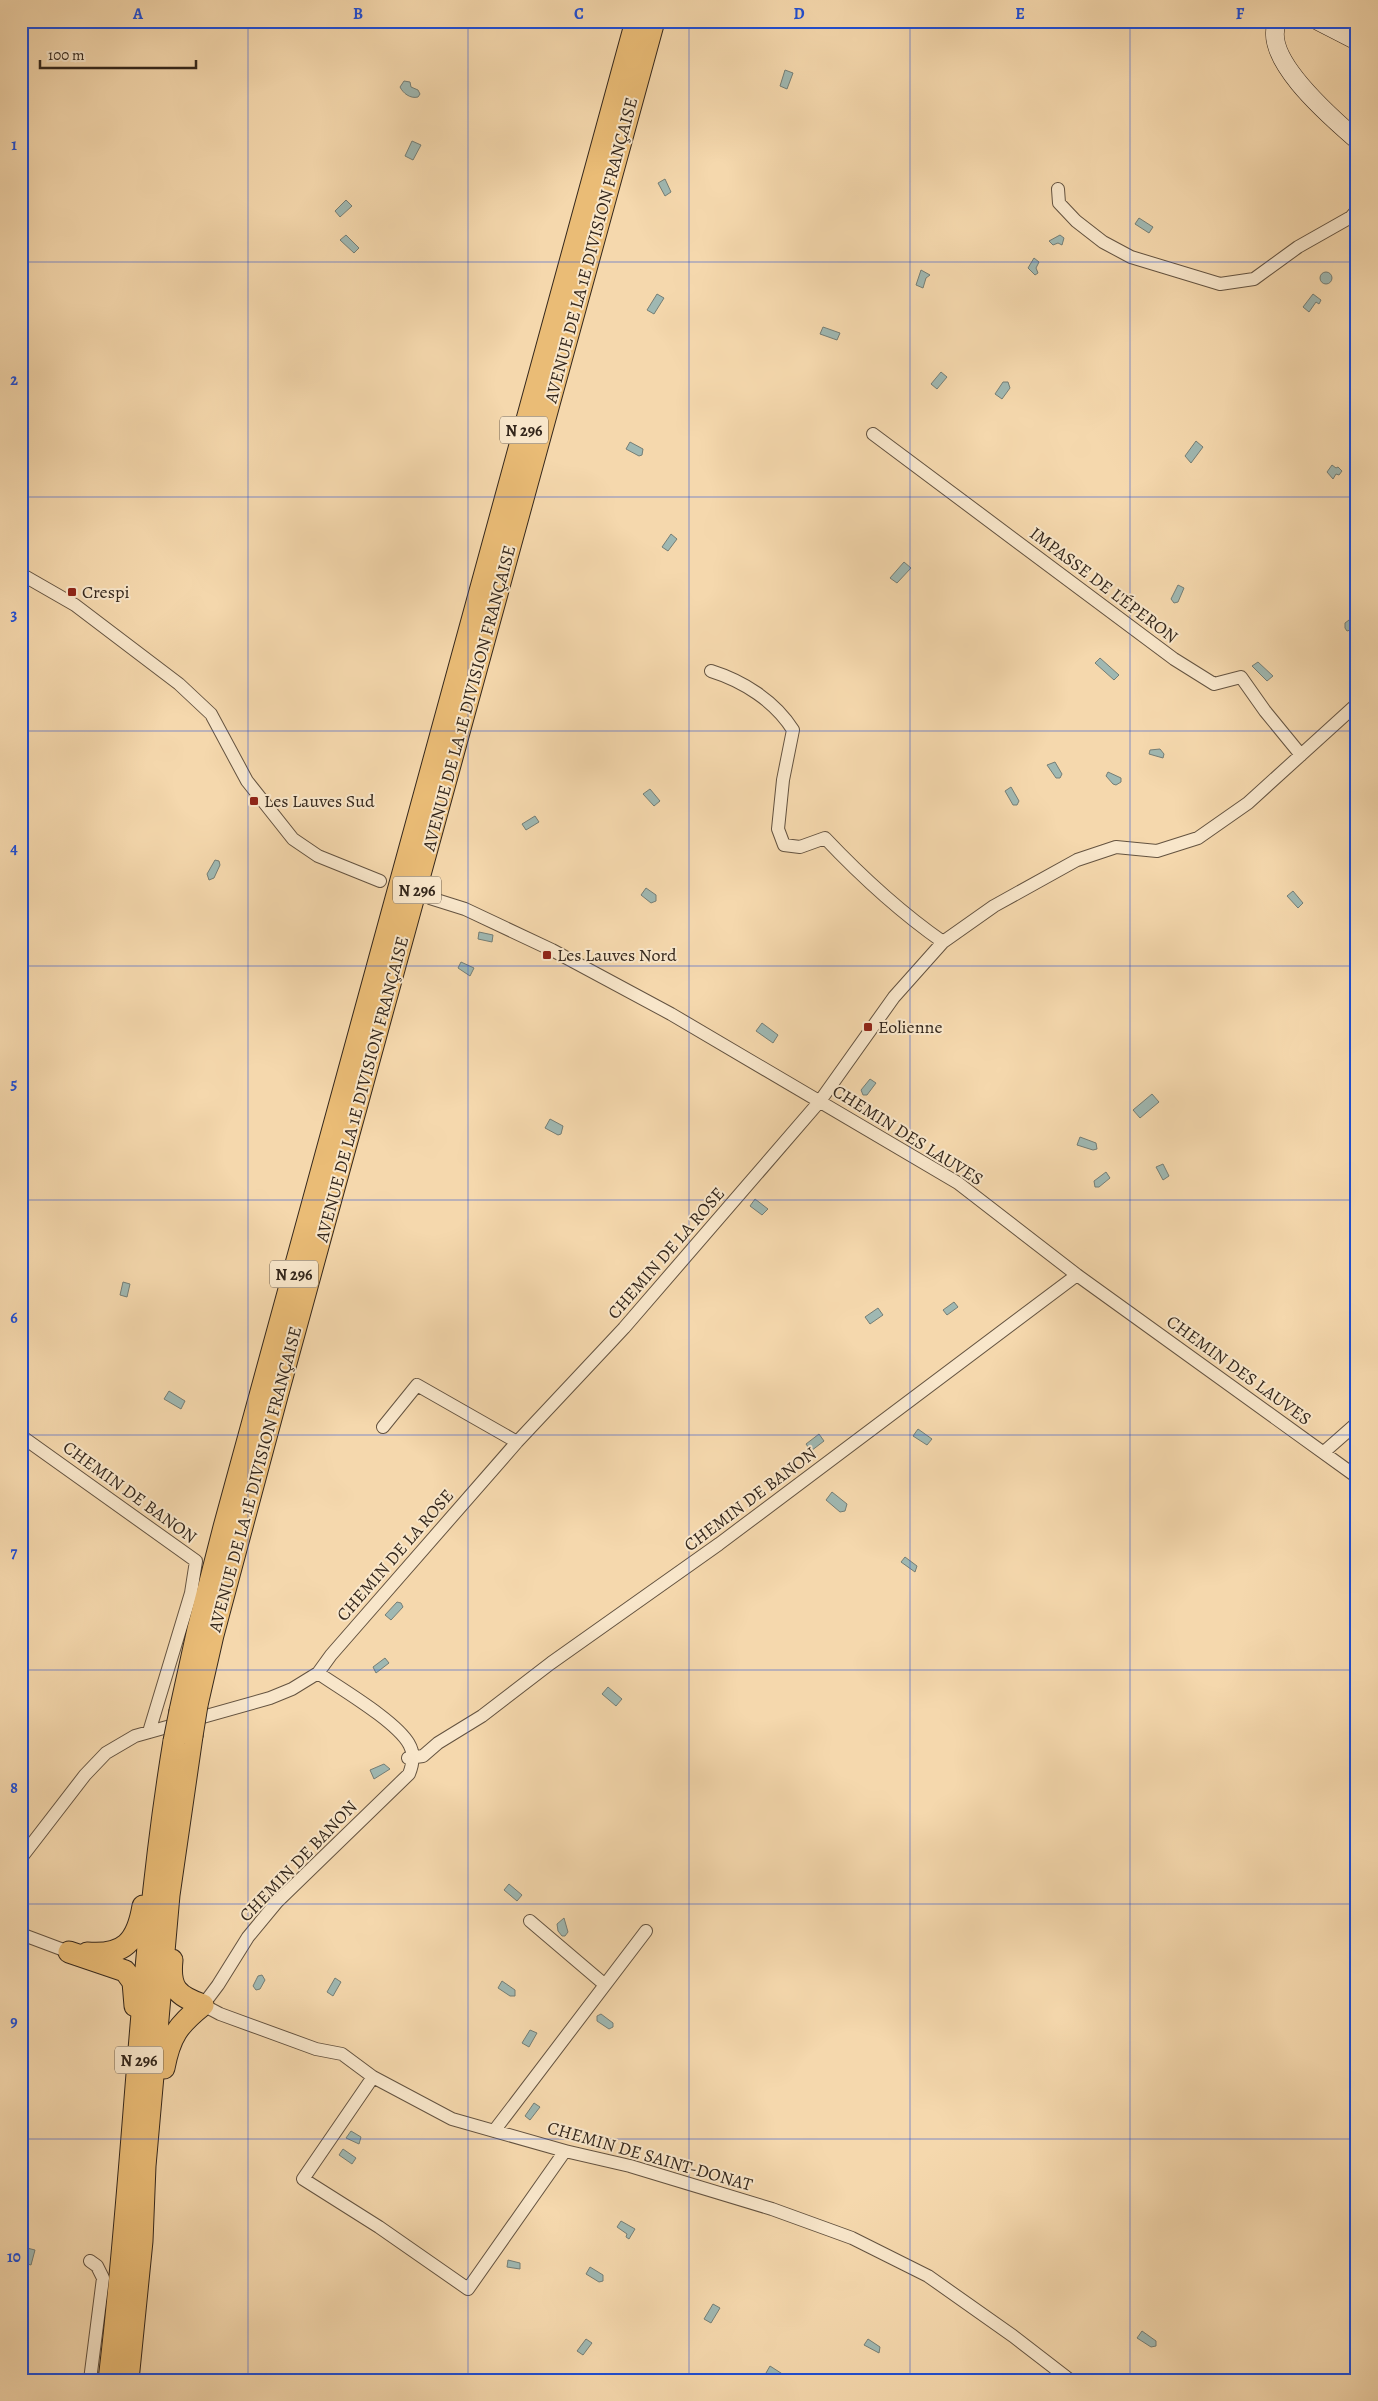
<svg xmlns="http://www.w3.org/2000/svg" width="1378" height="2401" viewBox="0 0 1378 2401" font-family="Alegreya,serif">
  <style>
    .water { fill: #9fb8b2; stroke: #747e76 }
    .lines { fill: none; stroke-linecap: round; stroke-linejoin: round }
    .minor-casing { stroke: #645340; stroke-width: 14 }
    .secondary-casing { stroke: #34271c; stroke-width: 19 }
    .trunk-casing { stroke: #34271c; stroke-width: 23 }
    .minor { stroke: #f8e6ca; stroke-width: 12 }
    .secondary { stroke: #f8e6ca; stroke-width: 18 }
    .trunk { stroke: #eabc76; stroke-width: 21 }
    .trunk-bridge-casing { stroke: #34271c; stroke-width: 23; stroke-linecap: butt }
    .trunk-bridge { stroke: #eabc76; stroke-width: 21 }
    .grid { fill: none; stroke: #1d4ed8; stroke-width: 1; stroke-opacity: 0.55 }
    .poi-dot { fill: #8f2418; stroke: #f8e6ca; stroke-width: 2 }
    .labels { text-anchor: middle; stroke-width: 4; stroke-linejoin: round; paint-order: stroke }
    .shield { fill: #f8e6ca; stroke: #6f6050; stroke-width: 1 }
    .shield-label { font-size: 16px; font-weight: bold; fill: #34271c }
    .street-label { font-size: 18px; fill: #34271c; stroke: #f8e6ca }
    .poi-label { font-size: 18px; fill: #34271c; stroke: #f8e6ca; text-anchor: start }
    .neatline { fill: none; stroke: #1d4ed8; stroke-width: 2 }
    .grid-label { font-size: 16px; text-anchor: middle; font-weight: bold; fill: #1d4ed8 }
  </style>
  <rect width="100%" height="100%" fill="#f5d8ad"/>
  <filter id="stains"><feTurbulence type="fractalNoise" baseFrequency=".004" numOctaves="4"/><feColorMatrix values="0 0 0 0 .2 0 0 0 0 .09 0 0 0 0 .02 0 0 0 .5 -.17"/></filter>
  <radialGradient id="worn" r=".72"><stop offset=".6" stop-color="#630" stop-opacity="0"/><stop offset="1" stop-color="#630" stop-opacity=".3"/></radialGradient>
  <path class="water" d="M785,70L793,73L787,89L780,86Z
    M404,81L410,82L411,87L418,90L420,94L418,97C410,99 403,93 400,87Z
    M412,141L421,145L413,160L405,156Z
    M665,179L671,192L665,196L658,183Z
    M346,200L352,206L340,217L335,211Z
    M1139,218L1153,227L1149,233L1135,224Z
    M346,235L359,248L354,253L340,240Z
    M1060,235L1064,238L1062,245L1058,243L1053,245L1049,241Z
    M1034,258L1039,262L1036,268L1038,273L1035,275L1028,268Z
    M921,270L930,275L926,278L923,288L916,285Z
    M1320 278a6 6 0 1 1 12 0a6 6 0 1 1-12 0Z
    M657,294L664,298L654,314L647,310Z
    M1313,294L1321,300L1319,304L1316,302L1309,312L1303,307Z
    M823,327L840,333L837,340L820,334Z
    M941,372L947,377L937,389L931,384Z
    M1003,382H1008L1010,388L1002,399L995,394Z
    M1196,441L1203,447L1191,463L1185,456Z
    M630,442L643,449L642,455L639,456L626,449Z
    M1332,465L1336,468L1338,467L1342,471L1339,475L1336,474L1333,479L1327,472Z
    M671,534L677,539L668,551L662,547Z
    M904,562L911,568L897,583L890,578Z
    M1178,585L1184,588L1178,602L1174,603L1171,599Z
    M1357,614V628L1347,631L1345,628V623Z
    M1100,658L1119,675L1114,680L1095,663Z
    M1258,662L1273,676L1267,681L1252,666Z
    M1160,749L1164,754L1163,758L1149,754L1150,750Z
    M1055,762L1062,774L1060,778H1056L1047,765Z
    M1108,772L1121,778V782L1116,785L1113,784L1106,776Z
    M1011,787L1019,801L1017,805H1013L1005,791Z
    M650,789L660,801L654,806L643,794Z
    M535,816L539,822L526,830L522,824Z
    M215,860L219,861L220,865L214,878L209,880L207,874Z
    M646,888L656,895V901L651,903L641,895Z
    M1293,891L1303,903L1298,908L1287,896Z
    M479,932L493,935L492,942L478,939Z
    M461,962L474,968L470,976L458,968Z
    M762,1023L778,1035L773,1043L756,1031Z
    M870,1079L876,1083L867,1095H863L861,1090Z
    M1152,1094L1159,1102L1140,1118L1133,1110Z
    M550,1119L563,1126L561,1134L558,1135L545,1128Z
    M1080,1137L1096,1143L1097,1149L1093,1150L1077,1145Z
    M1163,1164L1169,1176L1163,1180L1156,1167Z
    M1106,1172L1110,1178L1099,1187H1095L1094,1181Z
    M755,1199L768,1209L762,1215L750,1206Z
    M123,1282L130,1284L127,1297L120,1295Z
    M954,1302L958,1307L947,1315L943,1310Z
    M878,1308L883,1315L870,1324L865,1317Z
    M169,1391L185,1401L181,1409L164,1399Z
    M918,1429L932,1439L927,1445L913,1436Z
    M819,1434L824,1441L811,1451L806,1444Z
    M832,1492L847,1504L845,1511L840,1512L826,1500Z
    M905,1557L917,1566L915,1572L901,1562Z
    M397,1602L401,1603L403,1607L391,1620L385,1615Z
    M385,1658L389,1663L376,1673L373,1667Z
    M608,1687L622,1699L616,1706L602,1694Z
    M384,1764L390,1769L374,1779L370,1770Z
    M509,1884L522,1895L517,1901L504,1890Z
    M564,1918L568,1932L565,1936H562L558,1931L557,1924Z
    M262,1975L265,1980L260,1989L256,1990L253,1986L258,1976Z
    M335,1978L341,1982L333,1996L327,1992Z
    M502,1981L515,1990V1996H510L498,1988Z
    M601,2014L613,2023V2027L609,2029L597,2021V2016Z
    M530,2030L537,2033L529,2047L522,2043Z
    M534,2103L540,2107L530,2120L525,2116Z
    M351,2131L361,2137L359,2144L346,2138Z
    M343,2149L356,2158L352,2164L339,2155Z
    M621,2221L635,2229L629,2239L626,2237L627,2234L617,2227Z
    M27,2248L35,2250L31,2265L24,2263Z
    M508,2260L520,2263V2269L507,2267Z
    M590,2267L603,2275V2281L599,2282L586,2274Z
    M713,2304L720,2308L711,2323L704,2319Z
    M1142,2331L1156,2341V2346L1151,2347L1137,2338Z
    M586,2339L592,2343L583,2355L577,2351Z
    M868,2339L880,2347L879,2353L864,2345Z
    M770,2366L784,2375L781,2380L766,2373Z"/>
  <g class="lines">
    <g class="minor-casing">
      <path id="minor" d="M1058,189L1059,203L1076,221L1103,242L1131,257L1220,284L1254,279L1298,247L1351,217L1357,210
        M873,434L1174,659L1214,684L1241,677L1265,711L1301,755
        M21,574L75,605L179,684L211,714L247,781L293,839L318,856L380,881
        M711,671C743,681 775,701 793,730L783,780L778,829L784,845L800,847L825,838C861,876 900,912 943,942
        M430,898L465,909L552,950L671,1014L958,1183L1077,1275L1357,1477
        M383,1427L417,1385L517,1442
        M21,1436L196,1561L191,1593L149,1732
        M1324,1452L1357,1423
        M318,1673C341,1689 396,1721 409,1744C415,1754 413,1764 409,1774L277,1902L248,1937L218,1985L203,2005L220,2014L316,2049L342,2054L373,2077L452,2119L565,2151L630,2166L772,2209L852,2238L928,2276L1013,2336L1070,2380
        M408,1758L423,1756L438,1743L482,1716L551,1663L719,1544L1077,1275
        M21,1858L85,1775L106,1753L135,1736L270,1698L292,1689L318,1673L331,1655L517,1442L624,1328L820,1101L894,997L943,942L994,906L1077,860L1116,847L1157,851L1198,838L1248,803L1357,704
        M530,1921L604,1984
        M21,1934L69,1952
        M373,2077L303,2179L379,2227L468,2289L565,2151
        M494,2131L646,1931
        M90,2261L97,2266L103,2278L90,2380"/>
    </g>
    <g class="secondary-casing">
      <path id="secondary" d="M1278,21C1259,57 1333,119 1357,140
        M1318,21L1357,41"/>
    </g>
    <g class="trunk-casing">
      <path id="trunk" d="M197,1705L213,1635L277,1396L654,21
        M180,1711L198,1629L224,1527L636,21
        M69,1952L125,1971L133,1982L135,2006
        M87,1953C124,1956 137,1942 143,1906
        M172,1960C169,1988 177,1996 203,2005
        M164,2068C170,2036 178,2025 203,2005
        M109,2380C135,2167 139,1952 174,1741
        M128,2380L142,2241L145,2166L169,1895L192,1736"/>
    </g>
    <use href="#minor" class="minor"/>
    <use href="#secondary" class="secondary"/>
    <use href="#trunk" class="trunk"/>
    <g class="trunk-bridge-casing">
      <path id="trunk-bridge" d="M192,1736L197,1705
        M174,1741L180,1711"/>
    </g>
    <use href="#trunk-bridge" class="trunk-bridge"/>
  </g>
  <path class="grid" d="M248,21V2380M468,21V2380M689,21V2380M910,21V2380M1130,21V2380M21,262H1357M21,497H1357M21,731H1357M21,966H1357M21,1200H1357M21,1435H1357M21,1670H1357M21,1904H1357M21,2139H1357"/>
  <g class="poi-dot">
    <rect x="67" y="587" width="10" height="10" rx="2.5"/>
    <rect x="249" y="796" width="10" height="10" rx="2.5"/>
    <rect x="542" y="950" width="10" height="10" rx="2.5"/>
    <rect x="863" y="1022" width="10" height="10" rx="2.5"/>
  </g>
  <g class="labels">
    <g class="shield">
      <rect x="500" y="416.5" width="48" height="27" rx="4"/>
      <rect x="393" y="876.5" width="48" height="27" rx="4"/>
      <rect x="270" y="1260.5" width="48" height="27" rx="4"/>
      <rect x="115" y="2046.5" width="48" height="27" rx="4"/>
    </g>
    <g class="shield-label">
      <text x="524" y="436">N 296</text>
      <text x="417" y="896">N 296</text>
      <text x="294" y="1280">N 296</text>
      <text x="139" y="2066">N 296</text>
    </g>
    <g class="street-label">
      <text transform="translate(591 250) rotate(-75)" y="6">AVENUE DE LA 1E DIVISION FRANÇAISE</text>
      <text transform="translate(1104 585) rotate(37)" y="6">IMPASSE DE L'ÉPERON</text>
      <text transform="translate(469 698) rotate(-75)" y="6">AVENUE DE LA 1E DIVISION FRANÇAISE</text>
      <text transform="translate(362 1089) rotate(-75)" y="6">AVENUE DE LA 1E DIVISION FRANÇAISE</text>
      <text transform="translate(908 1135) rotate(32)" y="6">CHEMIN DES LAUVES</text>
      <text transform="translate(666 1253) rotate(-49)" y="6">CHEMIN DE LA ROSE</text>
      <text transform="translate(1239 1370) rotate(36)" y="6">CHEMIN DES LAUVES</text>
      <text transform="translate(255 1479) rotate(-75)" y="6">AVENUE DE LA 1E DIVISION FRANÇAISE</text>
      <text transform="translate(130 1492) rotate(36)" y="6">CHEMIN DE BANON</text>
      <text transform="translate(750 1499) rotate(-37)" y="6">CHEMIN DE BANON</text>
      <text transform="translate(395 1555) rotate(-49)" y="6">CHEMIN DE LA ROSE</text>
      <text transform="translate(298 1861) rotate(-46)" y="6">CHEMIN DE BANON</text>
      <text transform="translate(650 2156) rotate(16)" y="6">CHEMIN DE SAINT-DONAT</text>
    </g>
    <g class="poi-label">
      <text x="82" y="598">Crespi</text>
      <text x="264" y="807">Les Lauves Sud</text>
      <text x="557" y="961">Les Lauves Nord</text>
      <text x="878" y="1033">Eolienne</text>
    </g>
  </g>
  <rect width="1378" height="2401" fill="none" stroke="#f5d8ad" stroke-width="55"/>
  <path d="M40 60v8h156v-8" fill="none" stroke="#34271c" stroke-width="2.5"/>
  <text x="48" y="60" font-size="15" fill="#34271c" stroke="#f8e6ca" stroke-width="4" paint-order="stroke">100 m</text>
  <rect x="28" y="28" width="1322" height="2346" class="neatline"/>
  <g class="grid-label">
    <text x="138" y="19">A</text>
    <text x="358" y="19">B</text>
    <text x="579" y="19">C</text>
    <text x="799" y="19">D</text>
    <text x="1020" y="19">E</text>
    <text x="1240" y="19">F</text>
    <text x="14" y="150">1</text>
    <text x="14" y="385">2</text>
    <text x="14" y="620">3</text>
    <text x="14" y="854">4</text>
    <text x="14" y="1089">5</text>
    <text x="14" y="1323">6</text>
    <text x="14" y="1558">7</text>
    <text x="14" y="1793">8</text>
    <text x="14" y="2027">9</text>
    <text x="14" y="2262">10</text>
  </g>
  <rect width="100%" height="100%" filter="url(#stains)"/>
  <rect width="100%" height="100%" fill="url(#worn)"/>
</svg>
